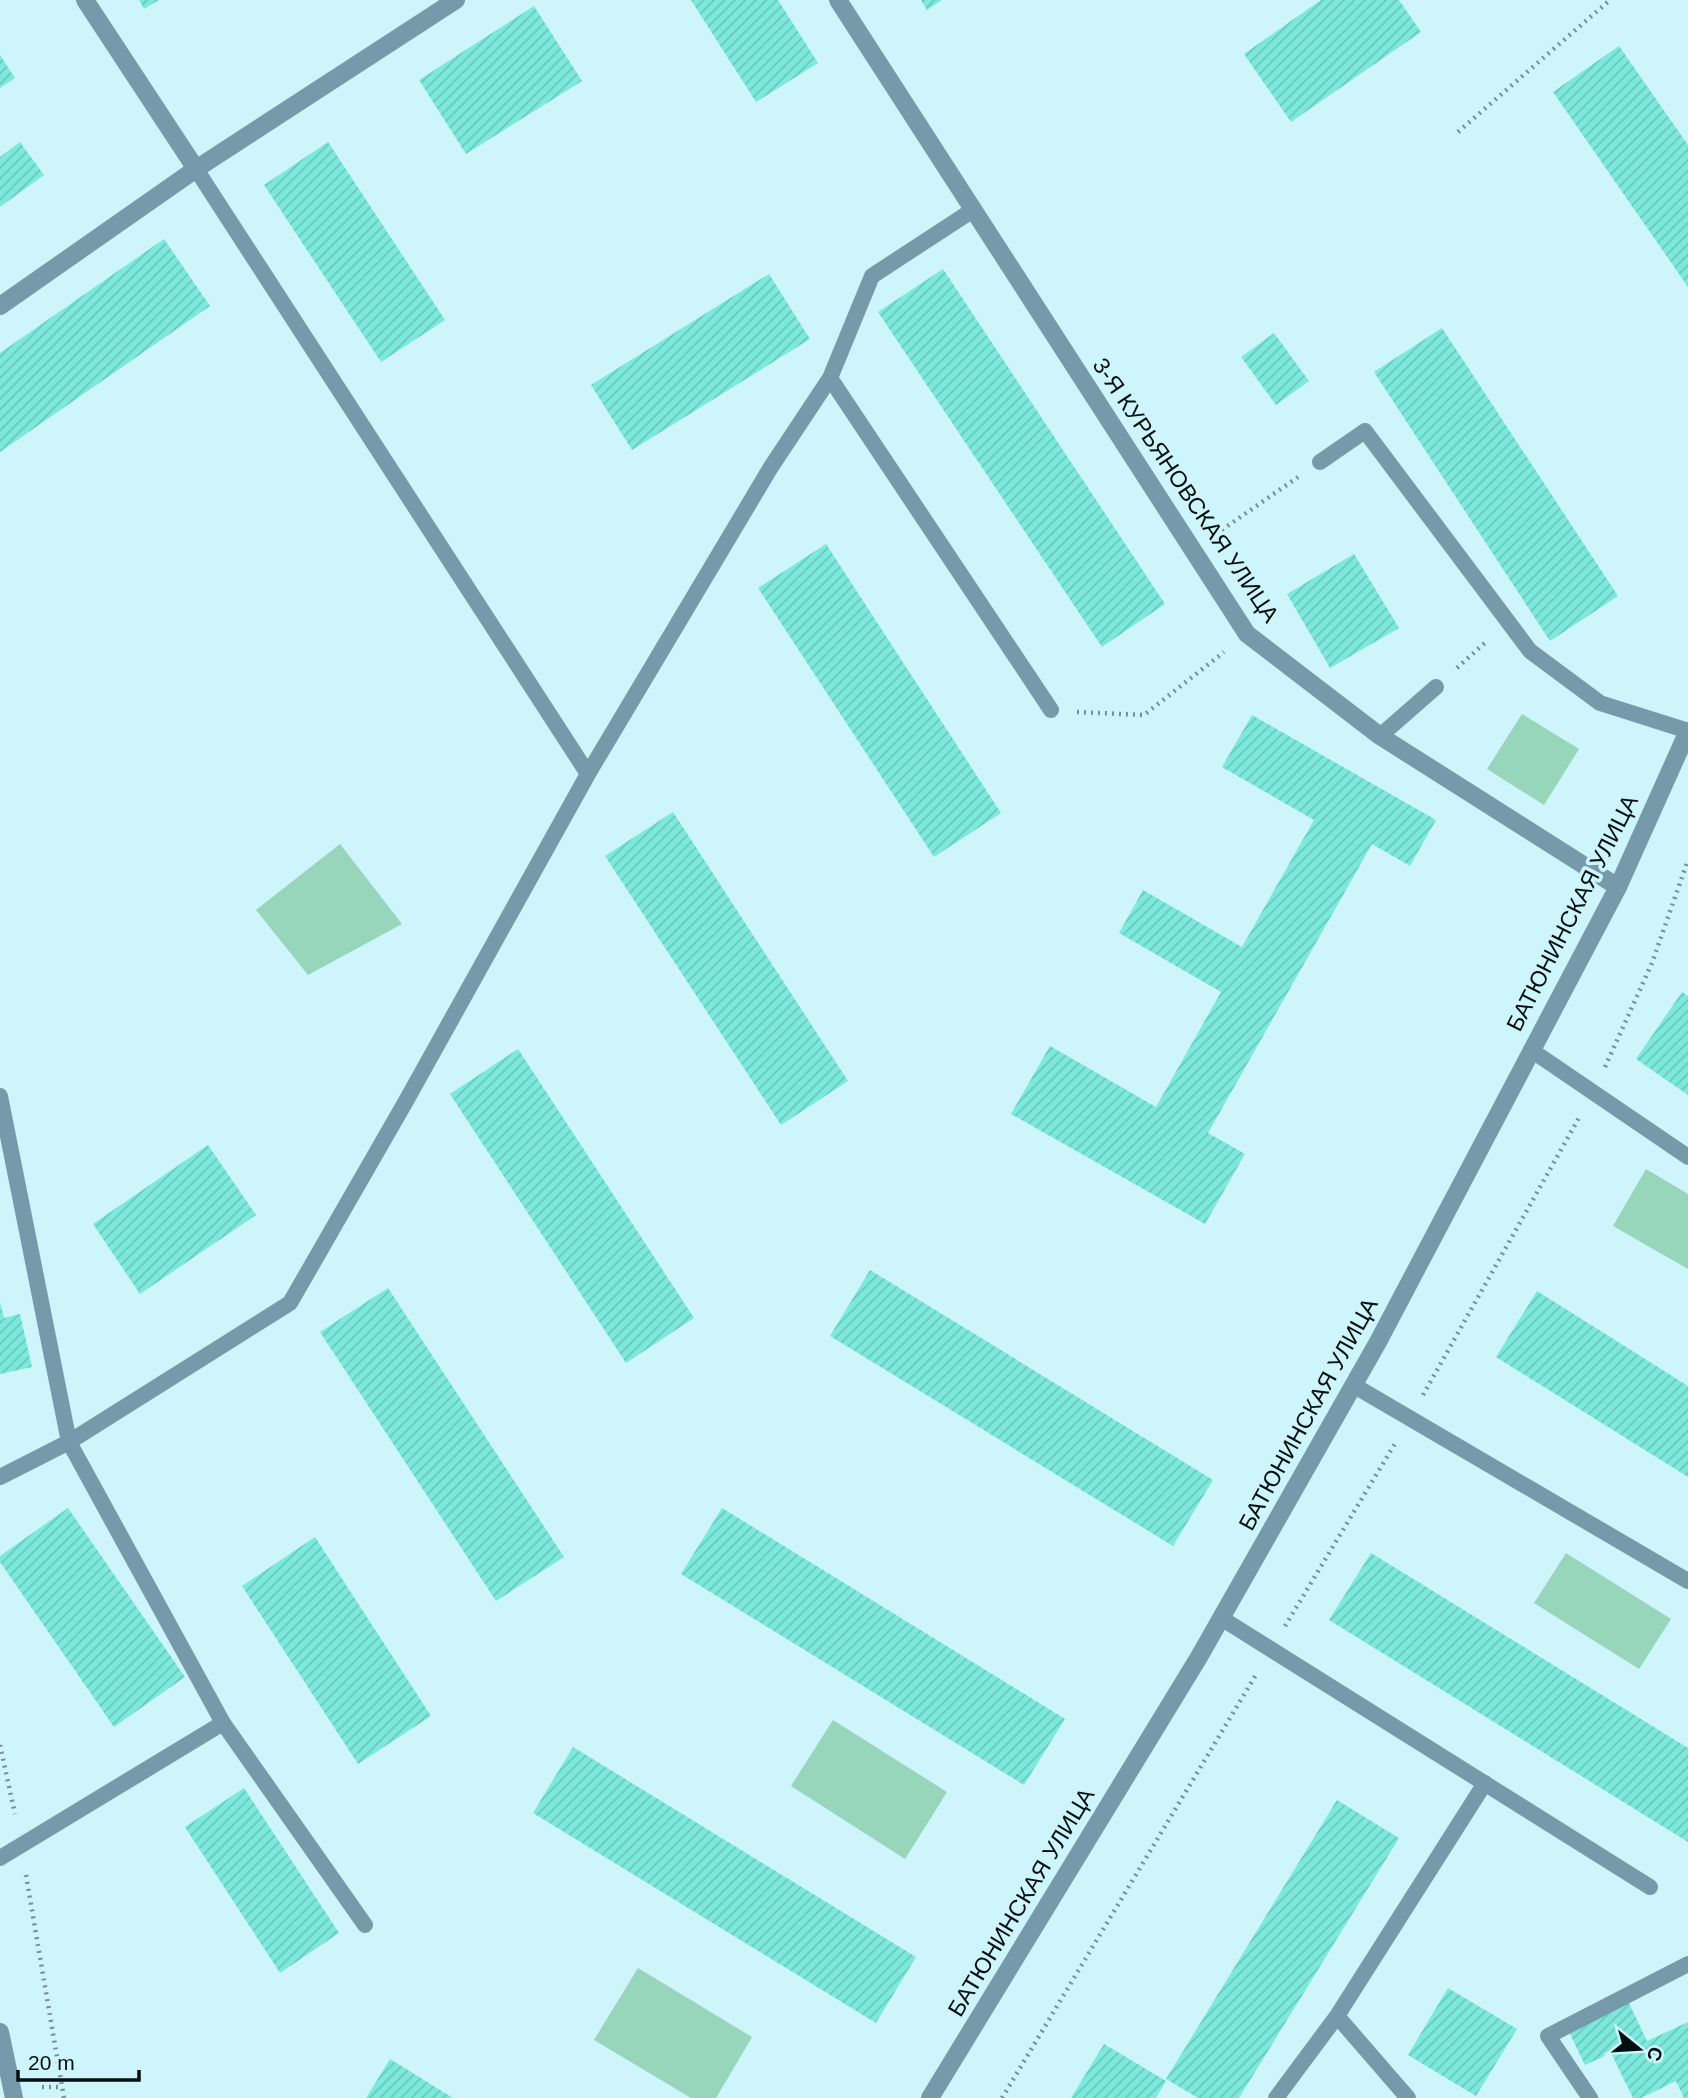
<svg xmlns="http://www.w3.org/2000/svg" width="1688" height="2098" viewBox="0 0 1688 2098" font-family="Helvetica,sans-serif">
  <style>
    .green { fill: #97d6ba }
    .building { fill: url(#building-hatch) }
    .lines { fill: none; stroke-linecap: round; stroke-linejoin: round }
    .path { stroke: #759195; stroke-width: 4.5; stroke-dasharray: 2 5; stroke-linecap: butt }
    .lane { stroke: #779aab; stroke-width: 16 }
    .street { stroke: #779aab; stroke-width: 18 }
    .labels { text-anchor: middle; stroke-width: 7; stroke-linejoin: round; paint-order: stroke }
    .street-label { font-size: 23px; fill: #020f11; stroke: #cdf5fb }
  </style>
  <defs>
    <pattern id="building-hatch" width="6" height="6" patternUnits="userSpaceOnUse" patternTransform="scale(1.75)"><rect width="6" height="6" fill="#7ce9dc"/><path d="M-1 1l2-2M0 6l6-6M5 7l2-2" fill="none" stroke="#6ac7bc"/></pattern>
  </defs>
  <rect width="100%" height="100%" fill="#cdf5fb"/>
  <path class="green" d="M1522,714L1579,749L1544,805L1487,769Z
    M340,844L402,924L308,975L256,910Z
    M1646,1169L1688,1194V1269L1613,1226Z
    M1566,1553L1671,1619L1639,1669L1534,1603Z
    M833,1720L947,1792L905,1859L791,1786Z
    M638,1968L752,2037L716,2098H691L594,2040Z"/>
  <path class="building" d="M139,0H159L144,9Z
    M691,0H778L818,63L756,102Z
    M921,0H942L927,10Z
    M1321,0H1399L1421,32L1291,122L1244,54Z
    M534,6L582,81L466,154L419,80Z
    M1619,46L1688,145V287L1553,92Z
    M0,55L15,78L0,88Z
    M20,142L44,175L0,207V157Z
    M328,142L445,320L381,362L264,185Z
    M164,239L210,306L0,452V353Z
    M943,269L1165,604L1102,647L878,312Z
    M769,274L810,339L632,450L591,385Z
    M1442,328L1618,596L1550,641L1374,372Z
    M1274,333L1309,381L1276,405L1241,357Z
    M826,544L1001,813L934,857L758,588Z
    M1354,554L1399,628L1330,668L1287,594Z
    M1252,715L1436,820L1410,866L1372,844L1208,1133L1245,1154L1205,1224L1011,1114L1050,1046L1156,1107L1221,992L1119,933L1143,890L1242,947L1314,820L1222,767Z
    M673,812L848,1081L781,1125L605,856Z
    M1682,992L1688,996V1095L1636,1059Z
    M518,1049L694,1318L626,1363L450,1094Z
    M208,1145L256,1215L140,1294L93,1224Z
    M870,1270L1213,1480L1173,1546L830,1336Z
    M388,1288L564,1557L496,1601L320,1332Z
    M1537,1291L1688,1386V1477L1496,1357Z
    M0,1302L4,1318L20,1314L32,1367L0,1374Z
    M68,1508L185,1677L114,1727L0,1562V1556Z
    M722,1508L1065,1719L1024,1785L681,1574Z
    M315,1537L431,1716L358,1764L242,1586Z
    M1371,1553L1688,1748V1842L1329,1620Z
    M573,1747L916,1957L876,2023L533,1813Z
    M244,1788L339,1933L280,1973L185,1827Z
    M1337,1800L1399,1838L1239,2098H1198L1166,2079Z
    M1448,1988L1517,2029L1476,2096L1408,2055Z
    M1628,2001L1647,2041L1688,2022V2098H1684L1676,2081L1641,2098H1633L1611,2053L1585,2065L1568,2030Z
    M1104,2044L1166,2081L1156,2098H1071Z
    M390,2059L453,2098H366Z"/>
  <g class="lines">
    <path class="path" d="M1458,132L1610,0
      M1216,534L1298,477
      M1457,668L1487,641
      M1077,712L1144,715L1224,652
      M1605,1067L1652,963L1688,860
      M1423,1395L1580,1116
      M1285,1626L1396,1442
      M0,1745L15,1814
      M26,1875L64,2098
      M42,2087H62
      M1002,2098L1257,1673"/>
    <path class="lane" d="M830,378L1051,710
      M1320,462L1365,431L1530,651L1600,703L1688,731
      M1380,736L1436,687
      M588,774L771,467L830,378L872,276L973,210
      M1531,1050L1688,1157
      M0,1096L69,1442L290,1303L406,1101L588,774L196,169
      M1353,1385L1688,1581
      M0,1477L69,1442L223,1723
      M1221,1618L1650,1887
      M0,1858L223,1723L365,1925
      M1337,2016L1485,1783
      M1276,2098L1337,2016L1408,2098
      M1590,2098L1548,2036L1688,1964"/>
    <path class="street" d="M85,0L196,169
      M838,0L1247,634L1380,736L1618,887
      M0,306L196,169L456,0
      M0,2032L14,2098
      M930,2098L1199,1657L1378,1342L1618,887L1688,731"/>
  </g>
  <g class="labels">
    <g class="street-label">
      <text transform="translate(1186 490) rotate(56)" y="8">3-Я КУРЬЯНОВСКАЯ УЛИЦА</text>
      <text transform="translate(1572 913) rotate(-63)" y="8">БАТЮНИНСКАЯ УЛИЦА</text>
      <text transform="translate(1308 1414) rotate(-61)" y="8">БАТЮНИНСКАЯ УЛИЦА</text>
      <text transform="translate(1021 1902) rotate(-59)" y="8">БАТЮНИНСКАЯ УЛИЦА</text>
    </g>
  </g>
  <g transform="translate(1639 2049) rotate(108)" stroke="#cdf5fb" stroke-width="5" paint-order="stroke">
  <path d="M0-5L12 26L0 18L-12 26Z" fill="#020f11"/>
  <text y="-10" font-size="19" font-weight="bold" text-anchor="middle" fill="#020f11">С</text>
  </g>
  <path d="M18 2070v10h121v-10" fill="none" stroke="#020f11" stroke-width="3.5"/>
  <text x="28" y="2070" font-size="21" fill="#020f11" stroke="#cdf5fb" stroke-width="5" paint-order="stroke">20 m</text>
</svg>
